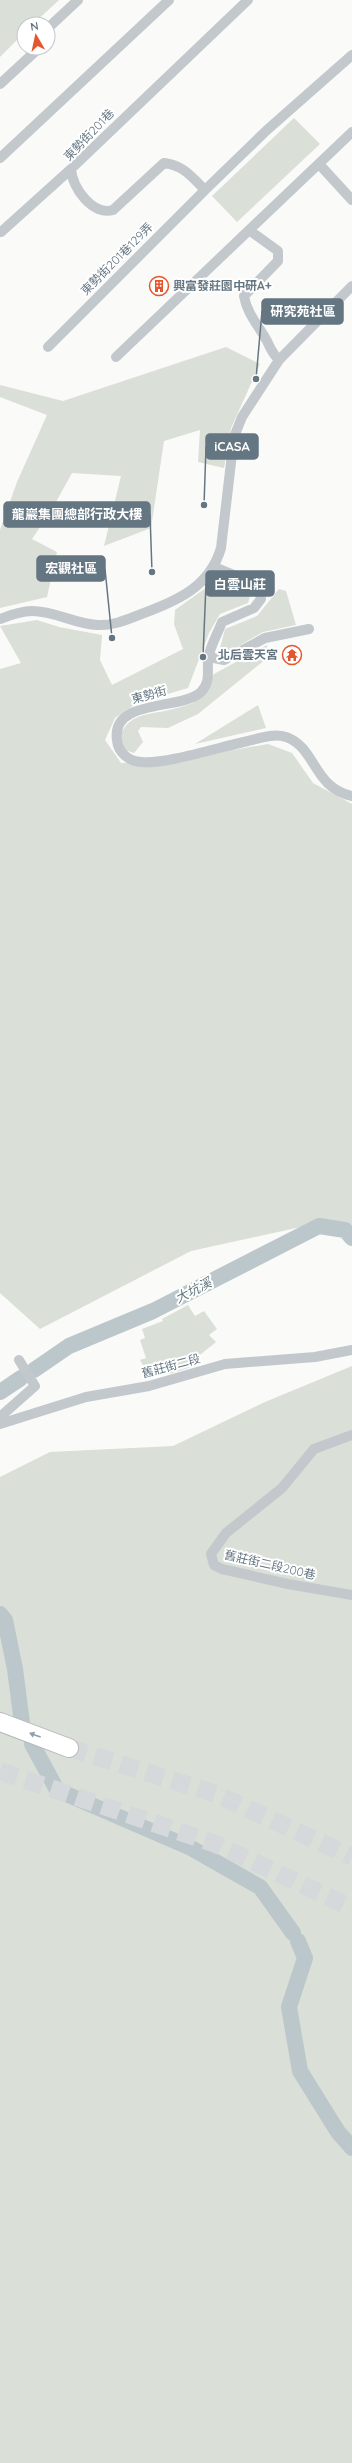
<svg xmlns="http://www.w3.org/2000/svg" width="352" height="2463" viewBox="0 0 352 2463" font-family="Quicksand,'Noto Sans TC',sans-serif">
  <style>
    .green { fill: #dadfd7 }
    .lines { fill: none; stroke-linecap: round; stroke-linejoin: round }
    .river { stroke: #bbc7cb; stroke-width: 16 }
    .highway-tunnel { stroke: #d5d9db; stroke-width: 18; stroke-dasharray: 18 9; stroke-linecap: butt }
    .highway-casing { stroke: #b4b9bd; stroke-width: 20 }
    .street { stroke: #c3c8cc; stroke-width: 10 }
    .highway { stroke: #fff; stroke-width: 18 }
    .oneway { fill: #939fa8 }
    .labels { text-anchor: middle; stroke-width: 4; stroke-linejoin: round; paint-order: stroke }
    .street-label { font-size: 12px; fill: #657683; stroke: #fff }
    .poi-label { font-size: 12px; font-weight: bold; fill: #657683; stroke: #fff; text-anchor: start }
    .water-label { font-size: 13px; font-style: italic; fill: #60757c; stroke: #fff }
    .leader { fill: none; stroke: #657683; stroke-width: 1.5 }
    .callout-dot { fill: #657683; stroke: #fff; stroke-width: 1.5 }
    .callout { fill: #657683; stroke: #657683; stroke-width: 1.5 }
    .callout-label { font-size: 13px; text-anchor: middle; font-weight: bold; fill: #fff }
  </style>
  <rect width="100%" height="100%" fill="#fafaf8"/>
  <path class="green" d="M0,0H59L33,24H24V33L0,57Z
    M294,118L320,144L237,222L212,196Z
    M226,347L260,364L231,428L224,468L198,462L200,430L164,441L151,528L104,546L121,476L72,473L51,511L32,539L57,552L47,597L0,608V530L17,482L47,415L0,397V385L63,401Z
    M221,577L252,589L248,603L220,614L209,633L188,688L137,703L115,718L105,740L121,763L163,762L268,744L292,753L313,783L352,804V1239L319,1223L191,1251L40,1329L0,1293V669L21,663L0,626L37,620L59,627L102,635L100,660L112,685L183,649L174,624L175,610Z
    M279,589L286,591L296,625L263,632L225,654L220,648L225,629L257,616Z
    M267,645L266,659L198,714L168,728L141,727L138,731L143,742L134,753L125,750L119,740C126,715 144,715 165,711C175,709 184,706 193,703L214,674Z
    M258,705L266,728L195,744Z
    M188,1305L195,1316L204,1311L217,1329L209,1335L216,1342L195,1359L197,1365L170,1374L166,1362L144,1367L140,1360L146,1358L140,1340L145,1338L142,1329L163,1321L162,1319Z
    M352,1366V2463H0V1477L50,1452L173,1446L265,1402Z"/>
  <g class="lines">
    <path class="river" d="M34,1370L69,1346L153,1311L319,1226L345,1230L352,1238
      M0,1392L21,1378
      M0,1614L5,1620L15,1669L22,1723
      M32,1744L57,1790L191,1848L260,1887L293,1933
      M298,1941L305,1958L289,2007L300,2071L338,2132L352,2148"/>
    <path class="highway-tunnel" d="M69,1748L216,1794L352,1857
      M0,1771L216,1844L352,1908"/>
    <g class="highway-casing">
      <path id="highway" d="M0,1722L69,1748"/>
    </g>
    <path class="street" d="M248,0L71,169C72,188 93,216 113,210L164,163C183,165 192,177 205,190L267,130L352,55
      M48,28L78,0
      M0,84L39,48
      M0,158L169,0
      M319,164L352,200
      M249,230L278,251V261L244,296C247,314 259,326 267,341C271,349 272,353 279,360
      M1,232L71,169
      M48,347L205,190
      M116,357L352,132
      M214,567L258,585L261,599L254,608L222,622L220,627C216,636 210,648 208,658C207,671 211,682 201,692C180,711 111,698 117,740C118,752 128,761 141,762C164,765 223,746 248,741C260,738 274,733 286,737C316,747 313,788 352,796
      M0,619C10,615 22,611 32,611C55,611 75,624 97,625C114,626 128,619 144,613C179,600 210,586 221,548L234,437L242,417L279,360L352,286
      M209,657L224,660L265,638L309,629
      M0,1417L35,1386L19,1360
      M0,1424L86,1397L149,1386L225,1364L315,1357L352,1350
      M352,1435L314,1449L282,1488L226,1533L211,1554L214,1565L222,1569L288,1584L352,1595"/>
    <use href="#highway" class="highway"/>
  </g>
  <defs><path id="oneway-solid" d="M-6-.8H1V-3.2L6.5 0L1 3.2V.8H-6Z"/></defs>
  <use class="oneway" href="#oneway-solid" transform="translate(35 1735) rotate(-160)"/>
  <defs>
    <g id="building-ring" transform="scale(1)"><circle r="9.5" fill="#fff" stroke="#e4572e" stroke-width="1.5"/><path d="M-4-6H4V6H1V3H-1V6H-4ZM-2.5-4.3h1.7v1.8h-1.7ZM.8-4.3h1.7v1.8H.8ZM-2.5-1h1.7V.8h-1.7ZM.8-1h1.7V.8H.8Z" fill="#e4572e"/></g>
    <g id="temple-ring" transform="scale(1)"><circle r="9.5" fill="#fff" stroke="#e4572e" stroke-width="1.5"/><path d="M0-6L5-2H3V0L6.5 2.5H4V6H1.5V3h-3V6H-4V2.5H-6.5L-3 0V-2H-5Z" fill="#e4572e"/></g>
  </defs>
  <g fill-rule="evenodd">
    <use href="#building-ring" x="159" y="286"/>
    <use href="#temple-ring" x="292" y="655"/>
  </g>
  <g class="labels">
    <g class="street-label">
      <text transform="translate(89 135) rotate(-46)" y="4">東勢街201巷</text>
      <text transform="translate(117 259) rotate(-45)" y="4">東勢街201巷129弄</text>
      <text transform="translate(149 695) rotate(-15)" y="4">東勢街</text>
      <text transform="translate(171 1366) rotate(-15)" y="4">舊莊街二段</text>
      <text transform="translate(270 1565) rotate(13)" y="4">舊莊街二段200巷</text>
    </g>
    <g class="poi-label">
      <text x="173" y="290">興富發莊園中研A+</text>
      <text x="278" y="659" text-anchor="end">北后雲天宮</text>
    </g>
    <g class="water-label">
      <text transform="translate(193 1290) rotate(-27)" y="5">大坑溪</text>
    </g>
  </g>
  <path class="leader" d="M256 379L262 311M204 505L206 447M152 572L150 514M112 638L105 569M203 657L206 584"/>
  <g class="callout-dot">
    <circle cx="256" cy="379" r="4"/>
    <circle cx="204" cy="505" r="4"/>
    <circle cx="152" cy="572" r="4"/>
    <circle cx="112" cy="638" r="4"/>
    <circle cx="203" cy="657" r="4"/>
  </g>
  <g class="callout">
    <rect x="262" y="299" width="81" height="25" rx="4"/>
    <rect x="206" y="434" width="52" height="25" rx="4"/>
    <rect x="4" y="502" width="146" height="25" rx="4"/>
    <rect x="37" y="556" width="68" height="25" rx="4"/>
    <rect x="206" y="571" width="68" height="25" rx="4"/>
  </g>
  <g class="callout-label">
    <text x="303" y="316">研究苑社區</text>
    <text x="232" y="451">iCASA</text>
    <text x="77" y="519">龍巖集團總部行政大樓</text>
    <text x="71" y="573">宏觀社區</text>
    <text x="240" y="589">白雲山莊</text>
  </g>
  <g transform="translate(36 36) rotate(351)"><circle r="19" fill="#ffffff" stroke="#c1c8cd"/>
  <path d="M0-3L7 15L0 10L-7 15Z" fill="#e4572e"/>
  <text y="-6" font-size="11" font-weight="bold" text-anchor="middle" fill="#657683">N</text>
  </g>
</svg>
